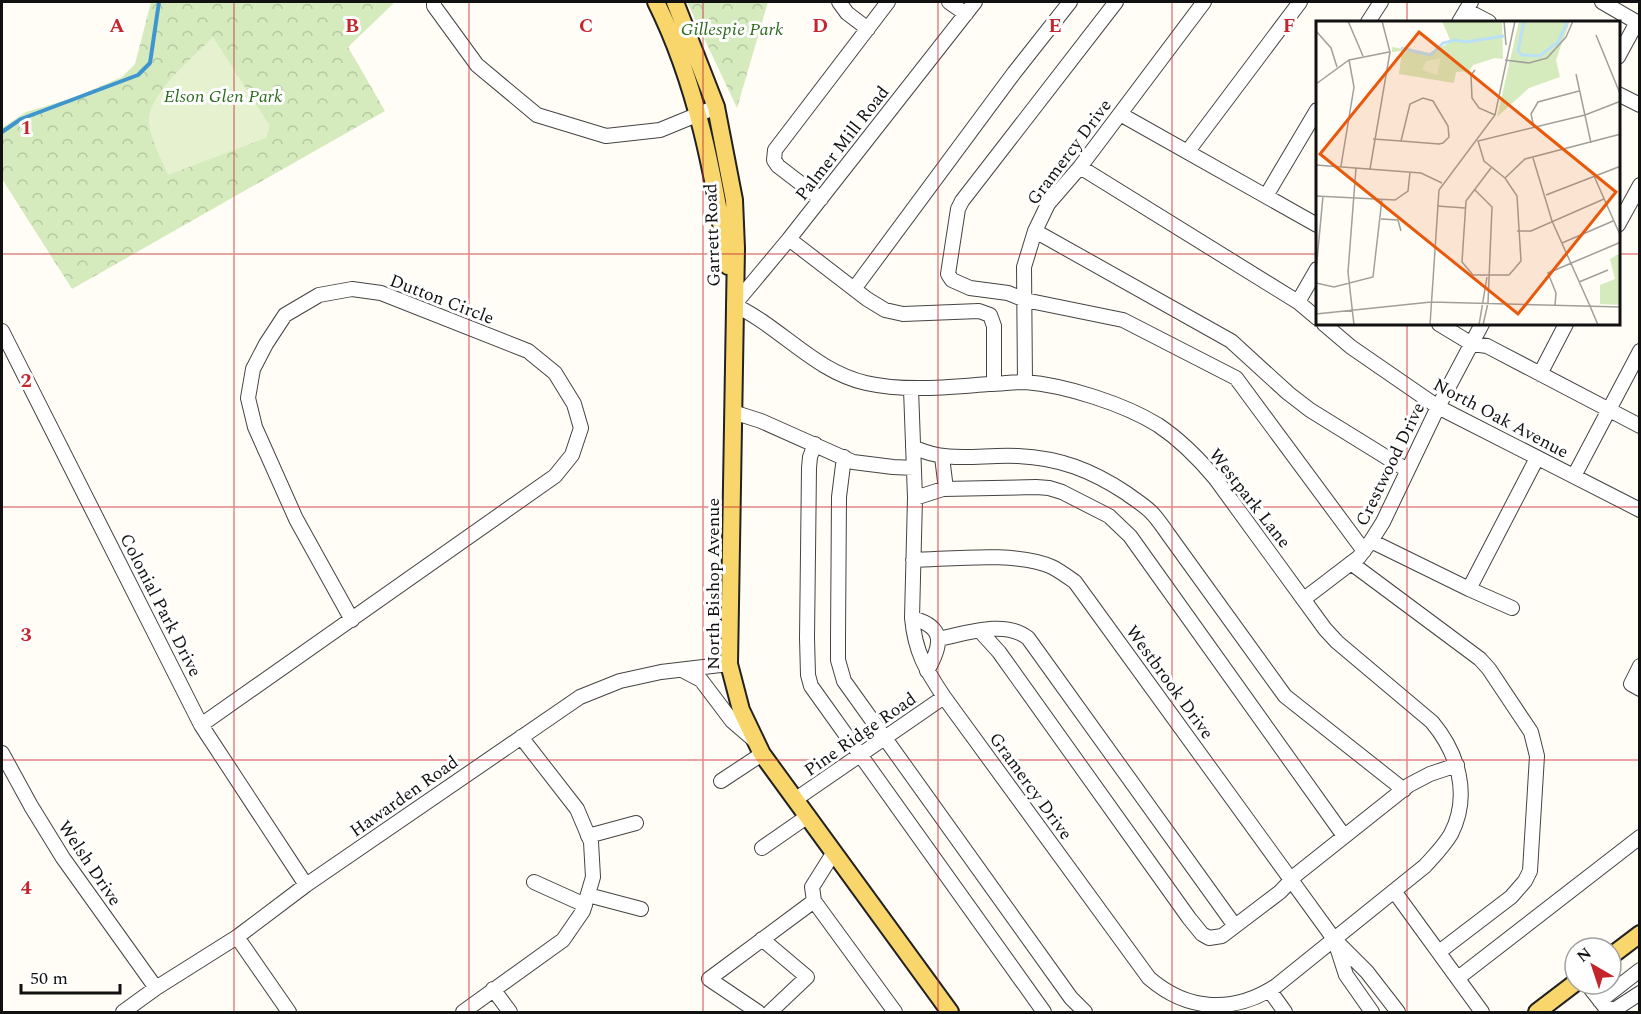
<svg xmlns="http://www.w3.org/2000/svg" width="1641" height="1014" viewBox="0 0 1641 1014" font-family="Spectral,serif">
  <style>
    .park { fill: url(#park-crowns) }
    .pitch { fill: #e6f2cf }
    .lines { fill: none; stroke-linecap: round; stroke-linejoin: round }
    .stream { stroke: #3f96cf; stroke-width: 4 }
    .minor-casing { stroke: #444; stroke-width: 16 }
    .major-casing { stroke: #222; stroke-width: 20 }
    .minor { stroke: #fff; stroke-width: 14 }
    .major { stroke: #f9d66b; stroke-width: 16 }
    .grid { fill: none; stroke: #c4262e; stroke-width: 1.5; stroke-opacity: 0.55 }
    .labels { text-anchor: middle; stroke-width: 6; stroke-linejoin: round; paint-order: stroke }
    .park-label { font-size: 18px; font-style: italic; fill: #2f6b1f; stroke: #fff }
    .street-label { font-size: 18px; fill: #111; stroke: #fff }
    .inset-river { fill: none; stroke: #b9e0f7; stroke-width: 3 }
    .inset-road { fill: none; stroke: #a09f9a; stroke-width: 1.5 }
    .view { fill: #e8590c; fill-opacity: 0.15; stroke: #e8590c; stroke-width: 3 }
    .inset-edge { fill: none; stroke: #111; stroke-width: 3 }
    .grid-label { font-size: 20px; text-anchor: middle; font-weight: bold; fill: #c4262e; stroke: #fff; stroke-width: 6; stroke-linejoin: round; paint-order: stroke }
  </style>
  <defs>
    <pattern id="park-crowns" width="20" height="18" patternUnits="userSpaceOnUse" patternTransform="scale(1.5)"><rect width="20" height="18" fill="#d5ebbd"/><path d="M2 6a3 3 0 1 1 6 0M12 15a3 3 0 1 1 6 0" fill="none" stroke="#b6c8a1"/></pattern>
  </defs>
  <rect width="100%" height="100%" fill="#fffdf5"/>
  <path class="park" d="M151,2H395L348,47L385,111L72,289L2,179V128L26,112L73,98L122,77L135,64Z
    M687,2H768L737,108Z"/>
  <path class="pitch" d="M213,37L270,126L266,138L168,175C161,158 150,139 149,122C147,94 195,56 213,37Z"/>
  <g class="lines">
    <path class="stream" d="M2,132L21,119L138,75L150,63L159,2"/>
    <g class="minor-casing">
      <path id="minor" d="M434,2V6L477,65L537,115L606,136L660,130L716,107
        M839,2L847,13L868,29
        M949,2L966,14
        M1116,2L962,201L958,209L948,274L952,280L970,288L1008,293L1025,300L1123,320L1236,378L1364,551
        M1602,2L1640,24
        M1466,10L1489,22
        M1368,22L1381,2
        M1459,22L1471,2
        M1618,57L1637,22
        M1618,94L1640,105
        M1120,114L1317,225
        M1188,151L1300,2
        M1080,167L1298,302L1317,318
        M1266,196L1317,110
        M821,199L778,166L774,160L775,150L888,2
        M1618,225L1640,185
        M1035,231L1231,341L1288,393L1310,410L1407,470
        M789,239L867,299L885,310L903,314L979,311L990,315L994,326V384
        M854,289L1014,73L1070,2
        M1298,302L1317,269
        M1324,324L1351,347L1438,407L1640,510
        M1439,324L1472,344L1487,346L1640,426
        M2,331L201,725L306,885
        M1540,374L1566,324
        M1025,382L1024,267L1035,231L1048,204L1080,167L1204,2
        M911,389L915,498L912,618C915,652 926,670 944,697L1149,978C1187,1011 1233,1014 1276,986L1425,866C1434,856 1444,846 1451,834C1471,795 1458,753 1432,722L1337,642L1325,629L1215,478C1199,459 1179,439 1158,425C1124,404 1065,385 1025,382C1013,382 1000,384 989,384C948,387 906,392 866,383C814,371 781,327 734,305L789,239L975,2
        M733,412L761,421L853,462L893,467L914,468
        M815,444L810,457L809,468L807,638L808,675L811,686L1044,1012
        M913,447C949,464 980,454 1018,456C1060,458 1091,470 1126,493C1134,499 1144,505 1151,512C1158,519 1163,527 1168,534L1285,696L1404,790
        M844,457L839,497L838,639V660L844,681L1071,998L1085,1012
        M942,457L946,489
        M1574,476L1640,351
        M915,498L943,489L1036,487L1049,488L1062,492L1109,516L1130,536L1344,836
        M1371,541L1469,589L1537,458
        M913,560C952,559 1017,551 1052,567C1060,571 1068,577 1075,582L1334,939L1367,972L1398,1012
        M1351,563L1480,659L1489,669L1531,732L1537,756L1530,871L1525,881L1511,897L1439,952
        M1469,589L1512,608
        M1304,599L1359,557L1371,541L1383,522L1438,407L1482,324
        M912,618C946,627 942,645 927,671
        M980,631L999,652L1189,918L1202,934L1209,938L1222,936L1280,892L1297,874L1409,785L1430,774L1457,765
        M938,639C965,634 1004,619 1028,638L1235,926
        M1640,666L1631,684L1640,689
        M682,670L701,680L732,721L754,740
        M201,725L555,476L572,455L581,428L574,404L555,373L528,351L381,293L352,289L319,295L285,315L266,344L253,369L248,398L255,427L296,519L352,620
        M2,753L31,806L63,858L156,988
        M721,781L762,754
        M796,799L944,697
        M588,836L636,823
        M762,848L808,816
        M534,882L585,905
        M1394,891L1482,1012
        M588,895L641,909
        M814,901L812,887L834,852
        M237,937L289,1012
        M762,939L807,977L770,1012
        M1335,941L1346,975L1372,1012
        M1458,978L1640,837
        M1587,984L1605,1007
        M493,989L510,1012
        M1270,991L1285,1012
        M1600,1001L1640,970
        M1604,1006L1614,1010L1640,993
        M123,1012L156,988L237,937L306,885L580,697L620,681L661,672L729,664
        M463,1012L563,940L583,911L593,877L591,842L577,809L521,737
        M758,1012L709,979L814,901L895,1012"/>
    </g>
    <g class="major-casing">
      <path id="major" d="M656,2C697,84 714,176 728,266
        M675,2L716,107L734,200L736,248L729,664L741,710L762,754L950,1012
        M1611,956L1640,934
        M1537,1012L1575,983"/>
    </g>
    <use href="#minor" class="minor"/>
    <use href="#major" class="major"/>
  </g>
  <path class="grid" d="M234,2V1012M469,2V1012M703,2V1012M938,2V1012M1172,2V1012M1407,2V22M2,254H1317M1618,254H1640M1407,324V1012M2,507H1640M2,760H1640"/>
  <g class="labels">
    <g class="park-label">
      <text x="732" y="35">Gillespie Park</text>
      <text x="223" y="102">Elson Glen Park</text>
    </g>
    <g class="street-label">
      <text transform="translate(842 143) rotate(-52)" y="6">Palmer Mill Road</text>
      <text transform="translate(1069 152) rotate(-53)" y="6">Gramercy Drive</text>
      <text transform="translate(712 235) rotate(-92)" y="6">Garrett Road</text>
      <text transform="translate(442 299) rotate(21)" y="6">Dutton Circle</text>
      <text transform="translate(1501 418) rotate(28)" y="6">North Oak Avenue</text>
      <text transform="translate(1390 464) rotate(-64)" y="6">Crestwood Drive</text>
      <text transform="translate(1250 498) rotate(52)" y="6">Westpark Lane</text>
      <text transform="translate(713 584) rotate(-90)" y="6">North Bishop Avenue</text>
      <text transform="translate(161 605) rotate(63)" y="6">Colonial Park Drive</text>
      <text transform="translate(1170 682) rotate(54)" y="6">Westbrook Drive</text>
      <text transform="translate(860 734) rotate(-35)" y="6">Pine Ridge Road</text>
      <text transform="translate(1031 786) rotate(54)" y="6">Gramercy Drive</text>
      <text transform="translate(404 796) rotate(-35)" y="6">Hawarden Road</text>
      <text transform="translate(90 863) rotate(56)" y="6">Welsh Drive</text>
    </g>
  </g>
  <g transform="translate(1316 21)">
    <rect width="304" height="304" fill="#fffdf5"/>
    <path d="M126,0H186L187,38L179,37L157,44L153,50L140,51L138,62L83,53L86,30L76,31V26L113,32L135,21ZM203,0H254L240,39L244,56L213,67L181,96ZM304,232V284L284,283V264L299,258L294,238Z" fill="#d5ebbd"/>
    <path d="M125,37L121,54L106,49L110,40Z" fill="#e6f2cf"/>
    <path class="inset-river" d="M208,0L202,30L206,34L224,35L242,21L252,0M85,27L115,34L127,22L139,19L150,21L188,15"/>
    <path class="inset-road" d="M32,0L47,35M188,0L190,24M0,10L15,27L21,46M280,14L305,75M189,39L213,42L231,37L250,16L257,0M159,49L155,54L156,77L163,87L179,94M260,53L275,122M0,63L33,39L73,31M218,107L215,93L222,81L263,70M57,118L85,120L123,123L127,122L133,116L132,105L117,80L107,77L94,83L85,120M217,137L236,200L274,285M0,144L105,152L126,162M25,145L38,66L33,39M175,147L150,180L146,241L157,254H193L205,240L201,175L189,157L168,140L162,120L269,94L305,80M54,148L74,31L66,0M278,155L305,216M189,157L209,138L305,113M158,168L176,186L172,282L167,304M230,174L305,145M0,175L79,179L92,170L94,151M121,185L149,187M65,198L82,199L85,210M201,210H215L288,178M246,222L297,200M0,250L7,175M263,261L292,249M0,262L18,266L57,256L66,178M239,284L240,272L232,252L305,221M274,285L282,304M0,293L115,281L305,286M38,304L32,251L40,147M114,304L123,169L179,94L199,0M163,304L171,256"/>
    <path class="view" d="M103,11L300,171L202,293L4,133Z"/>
    <rect width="304" height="304" class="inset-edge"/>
  </g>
  <g class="grid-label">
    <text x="117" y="32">A</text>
    <text x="352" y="32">B</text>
    <text x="586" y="32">C</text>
    <text x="820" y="32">D</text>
    <text x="1055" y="32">E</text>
    <text x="1289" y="32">F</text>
    <text x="26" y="134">1</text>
    <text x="26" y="387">2</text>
    <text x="26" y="641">3</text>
    <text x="26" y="894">4</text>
  </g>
  <rect width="1641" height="1014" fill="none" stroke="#111111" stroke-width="6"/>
  <g transform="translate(1593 966) rotate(321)"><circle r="28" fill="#ffffff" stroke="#a0a0a0" stroke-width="1.5"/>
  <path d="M0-4.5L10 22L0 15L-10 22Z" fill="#c4262e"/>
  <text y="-9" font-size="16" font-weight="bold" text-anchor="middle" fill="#111111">N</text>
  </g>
  <path d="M21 984v9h99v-9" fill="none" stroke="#111111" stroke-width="3"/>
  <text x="30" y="984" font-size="18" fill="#111111" stroke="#ffffff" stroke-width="4.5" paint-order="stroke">50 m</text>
</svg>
